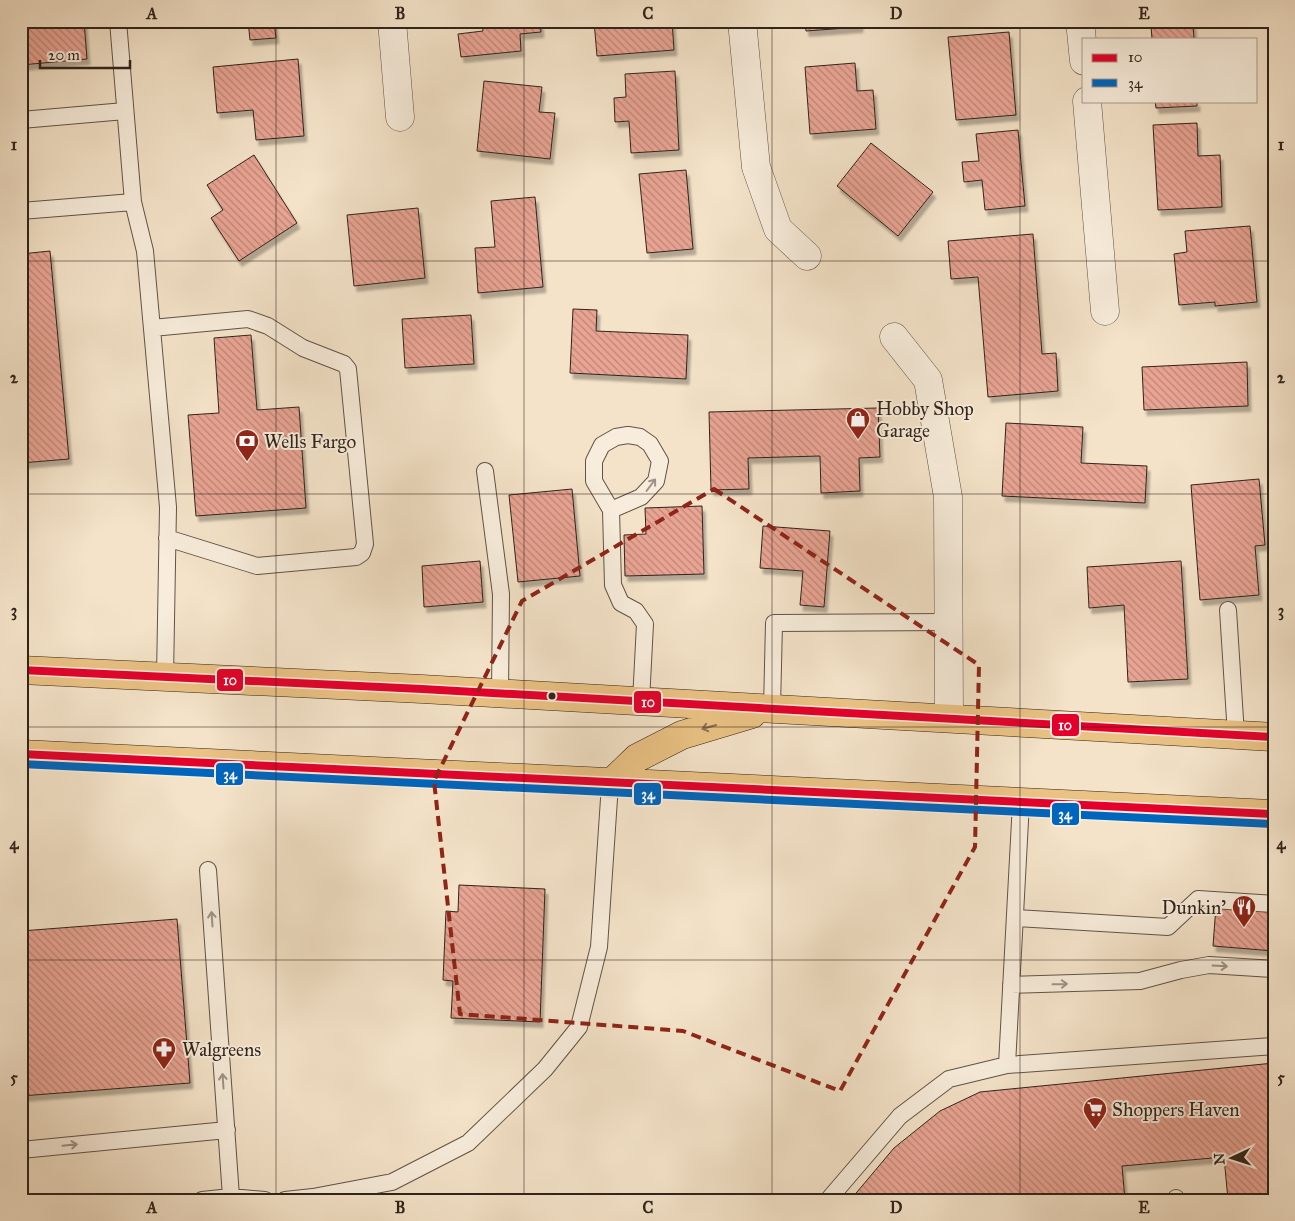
<svg xmlns="http://www.w3.org/2000/svg" width="1295" height="1221" viewBox="0 0 1295 1221" font-family="'IM FELL Great Primer',serif">
  <style>
    .building { fill: url(#building-back-hatch); stroke: #2f231a; filter: url(#shadow) }
    .lines { fill: none; stroke-linecap: round; stroke-linejoin: round }
    .service-casing { stroke: #605346; stroke-width: 18 }
    .minor-casing { stroke: #605346; stroke-width: 29 }
    .primary-casing { stroke: #2f231a; stroke-width: 29 }
    .service { stroke: #f8eddc; stroke-width: 16 }
    .minor { stroke: #f8eddc; stroke-width: 28 }
    .primary { stroke: #eac284; stroke-width: 28 }
    .bus-1-casing { stroke: #f8eddc; stroke-width: 11 }
    .bus-2-casing { stroke: #f8eddc; stroke-width: 11 }
    .bus-1 { stroke: #e4002b; stroke-width: 8 }
    .bus-2 { stroke: #0065bd; stroke-width: 8 }
    .oneway { stroke: #9e9285 }
    .oneway2 { stroke: #8c724f }
    .marked { fill: none; stroke: #8f2418; stroke-width: 4; stroke-dasharray: 10 6; stroke-linejoin: round }
    .grid { fill: none; stroke: #2f231a; stroke-width: 1; stroke-opacity: 0.55 }
    .bus-dot { fill: #2f231a; stroke: #f8eddc; stroke-width: 2 }
    .labels { text-anchor: middle; stroke-width: 4; stroke-linejoin: round; paint-order: stroke }
    .poi-label { font-size: 19px; fill: #2f231a; stroke: #f8eddc; text-anchor: start }
    .line-badge { stroke: #f8eddc; stroke-width: 2 }
    .badge-label { font-size: 14px; text-anchor: middle; font-weight: bold; fill: #fff }
    .neatline { fill: none; stroke: #2f231a; stroke-width: 2 }
    .grid-label { font-size: 16px; text-anchor: middle; font-weight: bold; fill: #2f231a }
  </style>
  <defs>
    <pattern id="building-back-hatch" width="6" height="6" patternUnits="userSpaceOnUse" patternTransform="scale(1.25)"><rect width="6" height="6" fill="#e9a493"/><path d="M-1 5l2 2M0 0l6 6M5-1l2 2" fill="none" stroke="#bd8577"/></pattern>
    <filter id="shadow"><feDropShadow dx="3" dy="5.5" stdDeviation="1" flood-color="#0004"/></filter>
  </defs>
  <rect width="100%" height="100%" fill="#f4e3c9"/>
  <filter id="stains"><feTurbulence type="fractalNoise" baseFrequency=".004" numOctaves="4"/><feColorMatrix values="0 0 0 0 .2 0 0 0 0 .09 0 0 0 0 .02 0 0 0 .5 -.17"/></filter>
  <radialGradient id="worn" r=".72"><stop offset=".6" stop-color="#630" stop-opacity="0"/><stop offset="1" stop-color="#630" stop-opacity=".3"/></radialGradient>
  <path class="building" d="M21,21H84L87,59L21,65Z
    M248,21H284L274,22L276,38L250,40Z
    M482,21H540L541,32L520,34L521,51L461,57L458,34L483,31Z
    M594,21H672L674,50L597,56Z
    M805,21H860V27L806,31Z
    M1193,23L1194,39H1152L1151,26Z
    M1009,32L1016,115L956,120L948,37Z
    M298,59L304,136L256,140L253,110L217,113L213,67Z
    M855,63L857,91L873,90L876,129L810,134L805,67Z
    M675,71L679,150L631,153L629,121L615,122L614,98L626,97L625,74Z
    M484,81L542,87L539,112L555,113L550,159L477,151Z
    M1155,101H1197V106L1156,108Z
    M1197,123L1198,156L1220,155L1222,207L1158,210L1153,125Z
    M1018,130L1025,206L985,210L982,180L964,182L962,162L979,161L976,134Z
    M871,143L933,192L898,236L837,186Z
    M254,155L297,223L239,261L211,218L223,210L207,185Z
    M686,170L693,249L647,253L639,174Z
    M535,197L543,287L478,293L475,248L495,247L491,201Z
    M418,208L425,278L354,286L347,215Z
    M1250,226L1257,302L1215,306V302L1179,305L1174,254L1187,252L1185,231Z
    M1033,234L1042,354L1056,353L1058,391L988,397L978,277L951,279L948,241Z
    M50,251L69,459L21,463V254Z
    M573,309L597,310L596,331L688,335L686,379L570,373Z
    M471,315L474,364L405,368L402,319Z
    M251,335L257,410L299,407L306,508L196,516L188,415L219,413L214,338Z
    M1247,362L1248,406L1144,410L1142,367Z
    M878,408L880,457L859,458L860,491L821,493L820,456L748,458L749,489L711,490L709,412Z
    M1006,423L1083,427L1081,463L1147,466L1145,503L1002,496Z
    M1259,479L1265,545L1255,546L1259,595L1200,600L1191,485Z
    M572,489L580,576L518,582L509,495Z
    M702,506L704,574L625,576L624,535L646,534L645,508Z
    M763,526L830,531L824,607L800,605L803,571L760,568Z
    M480,561L483,602L424,607L422,566Z
    M1181,561L1188,679L1128,682L1124,605L1089,608L1087,567Z
    M459,885L545,889L540,1022L451,1018L453,981L443,980L446,911L458,912Z
    M1216,906L1274,911V951L1213,946Z
    M177,919L190,1083L21,1096V931Z
    M1274,1063V1200H1228L1224,1157L1122,1166L1125,1200L852,1198L894,1148L940,1111L980,1092Z"/>
  <g class="lines">
    <g class="service-casing">
      <path id="service" d="M118,21L133,202L145,251L168,507L165,677
        M21,120L125,111
        M21,211L133,202
        M152,328L248,319L268,326L303,348L344,364L348,369L365,544L362,553L356,557L257,566L167,538
        M485,471L501,594L500,694
        M611,510L641,497L656,481L660,461L650,444L640,437L628,435L616,437L602,445L594,461V481L611,510L613,585L621,603L636,611L645,624L641,701
        M1228,610L1236,735
        M772,708L774,623L949,622
        M208,870L231,1197
        M1015,918L1168,927L1198,899L1274,904
        M1011,985L1140,981L1181,970L1209,965L1274,969
        M1007,1065L1021,802
        M21,1150L227,1130
        M1176,1198V1200
        M202,1200L231,1197L265,1200
        M285,1200L313,1197L392,1182L468,1143L545,1069L579,1027L599,947L610,784
        M828,1200L900,1116L949,1079L1007,1065L1274,1046"/>
    </g>
    <g class="minor-casing">
      <path id="minor" d="M392,21L400,117
        M742,21L756,167L778,229L807,256
        M1080,21L1084,61
        M1087,101L1105,311
        M894,337L928,380L948,497L949,718"/>
    </g>
    <g class="primary-casing">
      <path id="primary" d="M21,670L422,689L1274,737
        M21,754L1274,814
        M610,784L637,758L682,735L752,714"/>
    </g>
    <use href="#service" class="service"/>
    <use href="#minor" class="minor"/>
    <use href="#primary" class="primary"/>
    <g class="bus-1-casing">
      <path id="bus-1" d="M21,670L422,689L1274,737
        M21,754L1274,814"/>
    </g>
    <g class="bus-2-casing">
      <path id="bus-2" d="M21,764L1274,824"/>
    </g>
    <use href="#bus-1" class="bus-1"/>
    <use href="#bus-2" class="bus-2"/>
  </g>
  <defs><path id="oneway-shaft" d="M-6 0H5M1.5-3L5.5 0L1.5 3" fill="none" stroke-width="1.6" stroke-linecap="round" stroke-linejoin="round" transform="scale(1.25)"/></defs>
  <g class="oneway">
    <use href="#oneway-shaft" transform="translate(651 485) rotate(-53)"/>
    <use href="#oneway-shaft" transform="translate(212 919) rotate(-94)"/>
    <use href="#oneway-shaft" transform="translate(1220 966) rotate(3)"/>
    <use href="#oneway-shaft" transform="translate(1060 984) rotate(-1)"/>
    <use href="#oneway-shaft" transform="translate(223 1081) rotate(-94)"/>
    <use href="#oneway-shaft" transform="translate(70 1145) rotate(-6)"/>
  </g>
  <use class="oneway2" href="#oneway-shaft" transform="translate(709 727) rotate(164)"/>
  <path class="marked" d="M714,489L979,665L975,847L840,1091L683,1031L460,1014L434,781L522,601Z"/>
  <path class="grid" d="M276,21V1200M524,21V1200M772,21V1200M1020,21V1200M21,261H1274M21,494H1274M21,727H1274M21,960H1274"/>
  <defs>
    <g id="shop-pin" transform="scale(1.25)"><path d="M0 17L-7.5 6A9.5 9.5 0 1 1 7.5 6Z" fill="#8f2418" stroke="#f8eddc"/><path d="M-5-2.5h2.3a2.7 3.5 0 0 1 5.4 0H5L5.5 6h-11ZM-1.5-2.5h3a1.5 2.3 0 0 0-3 0Z" fill="#fff"/></g>
    <g id="bank-pin" transform="scale(1.25)"><path d="M0 17L-7.5 6A9.5 9.5 0 1 1 7.5 6Z" fill="#8f2418" stroke="#f8eddc"/><path d="M-6-4H6V4H-6ZM0-2.3a2.3 2.3 0 1 0 0 4.6a2.3 2.3 0 1 0 0-4.6Z" fill="#fff"/></g>
    <g id="restaurant-pin" transform="scale(1.25)"><path d="M0 17L-7.5 6A9.5 9.5 0 1 1 7.5 6Z" fill="#8f2418" stroke="#f8eddc"/><path d="M-5-6h1v4h1v-4h1v4h1v-4h1v5L-1.5 .5V6h-2V.5L-5-1ZM5-6V6H3V1.5H1.5Q1.5-4 5-6Z" fill="#fff"/></g>
    <g id="pharmacy-pin" transform="scale(1.25)"><path d="M0 17L-7.5 6A9.5 9.5 0 1 1 7.5 6Z" fill="#8f2418" stroke="#f8eddc"/><path d="M-2-6h4v4h4v4h-4v4h-4v-4h-4v-4h4Z" fill="#fff"/></g>
    <g id="supermarket-pin" transform="scale(1.25)"><path d="M0 17L-7.5 6A9.5 9.5 0 1 1 7.5 6Z" fill="#8f2418" stroke="#f8eddc"/><path d="M-6-5.5h2.5l.6 2H6L4.5 2H-2.5L-4.4-4H-6ZM-1.5 3.2a1.3 1.3 0 1 0 .1 0ZM3 3.2a1.3 1.3 0 1 0 .1 0Z" fill="#fff"/></g>
  </defs>
  <g fill-rule="evenodd">
    <use href="#shop-pin" x="858" y="419"/>
    <use href="#bank-pin" x="247" y="441"/>
    <use href="#restaurant-pin" x="1244" y="907"/>
    <use href="#pharmacy-pin" x="164" y="1049"/>
    <use href="#supermarket-pin" x="1095" y="1109"/>
  </g>
  <circle class="bus-dot" cx="552" cy="696" r="4.5"/>
  <g class="labels">
    <g class="poi-label">
      <text x="876" y="415">Hobby Shop<tspan x="876" dy="22">Garage</tspan></text>
      <text x="264" y="448">Wells Fargo</text>
      <text x="1226" y="914" text-anchor="end">Dunkin'</text>
      <text x="182" y="1056">Walgreens</text>
      <text x="1112" y="1116">Shoppers Haven</text>
    </g>
  </g>
  <g class="line-badge">
    <rect x="216" y="668" width="28" height="24" rx="5" fill="#e4002b"/>
    <rect x="633" y="690" width="29" height="24" rx="5" fill="#e4002b"/>
    <rect x="1051" y="713" width="29" height="24" rx="5" fill="#e4002b"/>
    <rect x="215" y="762" width="29" height="24" rx="5" fill="#0065bd"/>
    <rect x="633" y="782" width="29" height="24" rx="5" fill="#0065bd"/>
    <rect x="1051" y="802" width="29" height="24" rx="5" fill="#0065bd"/>
  </g>
  <g class="badge-label">
    <text x="230" y="685">10</text>
    <text x="648" y="707">10</text>
    <text x="1065" y="730">10</text>
    <text x="230" y="779">34</text>
    <text x="648" y="799">34</text>
    <text x="1065" y="819">34</text>
  </g>
  <rect width="1295" height="1221" fill="none" stroke="#f4e3c9" stroke-width="55"/>
  <rect x="1082" y="38" width="175" height="65" fill="#f8eddc" stroke="#a89c8e"/>
  <rect x="1092" y="54" width="25" height="8" fill="#e4002b" stroke="#a89c8e"/>
  <text x="1128" y="62" font-size="15" fill="#2f231a">10</text>
  <rect x="1092" y="79" width="25" height="8" fill="#0065bd" stroke="#a89c8e"/>
  <text x="1128" y="88" font-size="15" fill="#2f231a">34</text>
  <g transform="translate(1232 1158) rotate(266)" stroke="#f8eddc" stroke-width="4" paint-order="stroke">
  <path d="M0-4L9 19L0 12L-9 19Z" fill="#2f231a"/>
  <text y="-8" font-size="14" font-weight="bold" text-anchor="middle" fill="#2f231a">N</text>
  </g>
  <path d="M40 60v8h90v-8" fill="none" stroke="#2f231a" stroke-width="2.5"/>
  <text x="48" y="60" font-size="15" fill="#2f231a" stroke="#f8eddc" stroke-width="4" paint-order="stroke">20 m</text>
  <rect x="28" y="28" width="1240" height="1166" class="neatline"/>
  <g class="grid-label">
    <text x="152" y="19">A</text>
    <text x="400" y="19">B</text>
    <text x="648" y="19">C</text>
    <text x="896" y="19">D</text>
    <text x="1144" y="19">E</text>
    <text x="14" y="150">1</text>
    <text x="1281" y="150">1</text>
    <text x="14" y="383">2</text>
    <text x="1281" y="383">2</text>
    <text x="14" y="616">3</text>
    <text x="1281" y="616">3</text>
    <text x="14" y="849">4</text>
    <text x="1281" y="849">4</text>
    <text x="14" y="1083">5</text>
    <text x="1281" y="1083">5</text>
    <text x="152" y="1213">A</text>
    <text x="400" y="1213">B</text>
    <text x="648" y="1213">C</text>
    <text x="896" y="1213">D</text>
    <text x="1144" y="1213">E</text>
  </g>
  <rect width="100%" height="100%" filter="url(#stains)"/>
  <rect width="100%" height="100%" fill="url(#worn)"/>
</svg>
